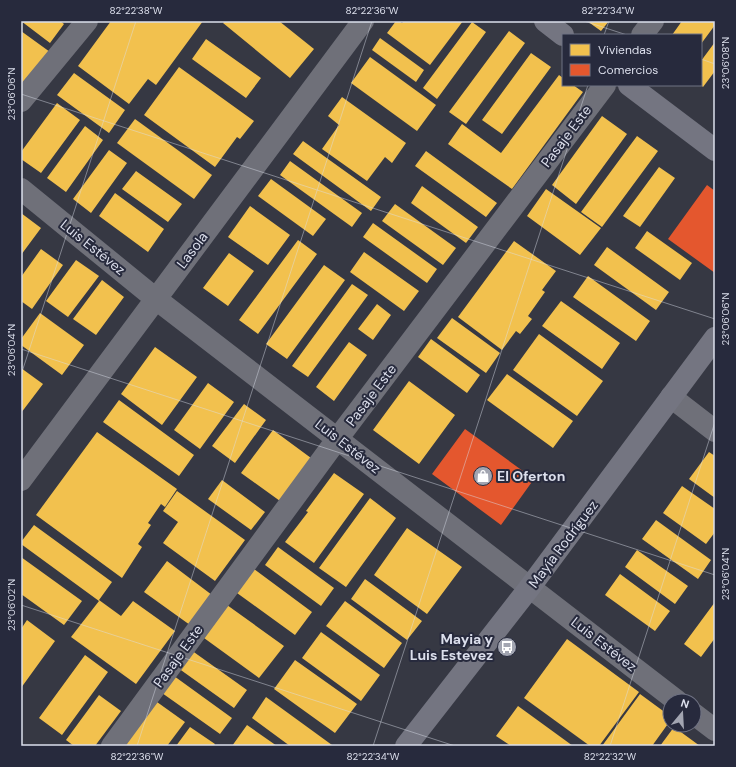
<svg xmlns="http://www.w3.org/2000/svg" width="736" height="767" viewBox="0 0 736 767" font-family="'DM Sans',sans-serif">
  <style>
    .homes { fill: #f2c14e }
    .shops { fill: #e4572e }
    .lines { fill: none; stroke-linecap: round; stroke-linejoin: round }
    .minor { stroke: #6f7079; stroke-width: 22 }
    .major { stroke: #747581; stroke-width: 22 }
    .ticks { fill: none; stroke: #dcdfec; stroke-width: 1; stroke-opacity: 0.45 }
    .labels { text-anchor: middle; stroke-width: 4; stroke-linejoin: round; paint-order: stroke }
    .street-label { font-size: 14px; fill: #dcdfec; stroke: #272a3d }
    .poi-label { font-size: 14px; font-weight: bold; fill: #dcdfec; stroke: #272a3d; text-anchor: start }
    .neatline { fill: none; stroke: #dcdfec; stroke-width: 1.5 }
    .ticks-label { font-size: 10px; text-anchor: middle; fill: #dcdfec }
  </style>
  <rect width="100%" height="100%" fill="#363843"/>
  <path class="homes" d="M21,21H60L64,24L50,43Z
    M111,21H203L156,85L148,79L129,104L78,66Z
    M225,21H279L314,49L290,78L223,23Z
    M396,21H399L402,23L404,21H463L430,65L387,33Z
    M587,21H609L601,31Z
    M682,21H715V25L701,44V35H672Z
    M472,22L486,32L437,99L423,88Z
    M21,31L50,52L21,86Z
    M509,31L525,43L466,124L449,112Z
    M380,38L424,70L416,82L372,50Z
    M206,39L261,78L246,98L192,59Z
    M715,42V71L703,87L701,85V61Z
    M531,53L551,67L502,134L482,120Z
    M370,57L436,105L417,131L351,83Z
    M179,67L254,121L240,139L237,137L215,167L144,115Z
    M74,73L125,110L109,133L57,95Z
    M559,75L563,78V85H573L583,92L512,189L448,144L462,124L501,153Z
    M342,97L406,143L392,163L385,157L367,181L322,149L339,125L328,116Z
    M57,103L80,120L41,173L21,159V152Z
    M602,116L627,134L576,204L552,185Z
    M135,119L212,175L194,199L117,143Z
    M85,126L103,140L66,192L47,178Z
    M637,136L658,151L602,227L581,212Z
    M303,141L381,197L371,211L293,154Z
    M109,150L127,163L91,213L73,199Z
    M426,151L497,203L486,217L415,166Z
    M290,161L362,213L352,227L280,175Z
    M659,167L675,178L640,227L623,216Z
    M136,171L182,204L168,222L122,189Z
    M271,179L326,219L313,236L258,196Z
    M422,186L478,227L466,243L411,203Z
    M546,189L601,228L580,255L527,216Z
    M115,193L164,229L148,252L99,216Z
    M395,204L456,248L443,265L382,221Z
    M250,206L290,235L268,265L228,237Z
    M21,213L41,228L21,255Z
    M373,223L437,269L427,283L363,237Z
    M647,231L692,263L680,280L635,248Z
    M298,240L317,254L258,334L239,320Z
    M514,241L556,271L542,290L545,292L528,316L532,319L520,334L516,331L502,350L458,317Z
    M607,247L669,292L656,310L594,265Z
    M41,249L63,265L32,309L21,301V277Z
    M364,252L419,291L404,311L350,272Z
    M229,253L254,271L228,306L203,288Z
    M76,260L99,276L68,317L46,301Z
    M324,265L345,280L287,359L266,344Z
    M588,276L650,321L636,341L573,297Z
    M102,280L124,297L96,335L73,319Z
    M352,284L368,295L308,377L292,366Z
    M561,301L620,343L602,369L542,326Z
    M377,304L391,315L373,340L358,329Z
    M40,313L84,345L62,375L21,345V339Z
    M452,318L500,353L486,373L437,338Z
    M539,334L603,381L577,416L513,370Z
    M431,339L480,375L467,393L418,357Z
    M349,342L367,355L334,401L316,387Z
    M155,347L197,377L162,425L121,394Z
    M21,368L43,384L21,413Z
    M507,374L573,421L553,448L487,400Z
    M409,381L455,415L419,464L373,430Z
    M208,383L234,402L200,449L174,430Z
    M119,400L194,455L179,476L103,422Z
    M244,404L266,420L235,463L212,446Z
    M273,430L311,458L280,501L241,473Z
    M97,432L177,489L165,507L161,504L148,523L151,525L138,544L142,547L122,578L36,515Z
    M709,452L715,456V498L689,479Z
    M334,473L364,494L314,563L285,542L308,512L306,511Z
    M222,480L265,512L251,530L208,499Z
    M682,486L715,509V532L706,544L663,513Z
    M177,491L245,540L215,581L163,543L178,522L163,511Z
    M370,498L396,518L346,587L319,568Z
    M656,520L711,560L698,579L642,539Z
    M34,525L112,582L99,600L121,616L133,601L175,631L136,684L71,637L99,601L21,544V542Z
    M407,528L462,567L427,614L374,575Z
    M278,547L334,588L321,606L265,565Z
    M637,550L688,586L675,604L625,567Z
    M21,557L82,601L64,625L21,594Z
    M167,561L212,595L190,625L144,592Z
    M254,569L312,612L295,635L237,593Z
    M620,574L670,611L655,631L605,595Z
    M365,579L422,621L407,640L351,599Z
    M345,601L402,643L384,668L326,626Z
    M715,602V638L701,657L684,644Z
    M227,605L284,646L259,678L204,638Z
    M27,620L55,641L21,688V629Z
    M321,632L380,675L361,701L302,658Z
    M567,639L639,692L599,746H590L524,698Z
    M191,650L247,690L234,708L178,668Z
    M85,655L108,672L62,735L39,718Z
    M295,660L357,704L335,733L274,689Z
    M174,676L232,718L220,734L162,693Z
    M640,694L670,716V721L652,746H602Z
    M99,695L121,711L95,746H74L66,740Z
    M266,697L332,745L331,746H290L252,718Z
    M157,702L185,722L167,746H124Z
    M518,706L573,746H511L496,736Z
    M247,725L277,746H232Z
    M190,727L215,744L214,746H176Z
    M674,727L700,746H660Z"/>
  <path class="shops" d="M707,185L715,191V273L668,239Z
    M465,429L534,479L501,525L432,474Z"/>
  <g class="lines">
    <path class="minor" d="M642,35L653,21
      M21,101L87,21
      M21,189L156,299L677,701
      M671,397L715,431
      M21,480L363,21
      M694,714L715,730
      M112,746L338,438L605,85"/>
    <path class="major" d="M545,21L563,35
      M629,85L715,150
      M406,746L530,587L715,338"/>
  </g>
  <path class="ticks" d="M584,21L627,35M604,35L609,21M701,59L715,64M21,94L715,319M21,349L715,575M21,375L136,21M21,605L455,746M137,746L372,21M373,746L588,85M610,746L715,422"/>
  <defs>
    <g id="shop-disc" transform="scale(1)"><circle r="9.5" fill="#a2a5b1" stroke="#272a3d"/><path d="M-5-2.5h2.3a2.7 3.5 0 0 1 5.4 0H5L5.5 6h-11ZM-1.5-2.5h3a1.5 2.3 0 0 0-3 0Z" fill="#fff"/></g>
    <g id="bus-disc" transform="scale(1)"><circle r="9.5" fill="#a2a5b1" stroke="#272a3d"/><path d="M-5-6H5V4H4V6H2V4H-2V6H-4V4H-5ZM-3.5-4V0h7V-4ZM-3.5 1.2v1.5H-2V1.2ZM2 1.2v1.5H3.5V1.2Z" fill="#fff"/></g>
  </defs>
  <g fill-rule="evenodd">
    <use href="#shop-disc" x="483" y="476"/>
    <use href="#bus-disc" x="507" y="647"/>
  </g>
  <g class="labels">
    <g class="street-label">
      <text transform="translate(566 136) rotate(-53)" y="5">Pasaje Este</text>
      <text transform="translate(93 247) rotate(39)" y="5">Luis Estévez</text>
      <text transform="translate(192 250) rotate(-53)" y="5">Lasola</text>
      <text transform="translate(371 395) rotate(-53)" y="5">Pasaje Este</text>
      <text transform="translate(348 446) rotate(38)" y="5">Luis Estévez</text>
      <text transform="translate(563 544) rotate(-53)" y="5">Mayía Rodríguez</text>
      <text transform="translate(604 644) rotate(38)" y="5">Luis Estévez</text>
      <text transform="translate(178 656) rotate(-54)" y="5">Pasaje Este</text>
    </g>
    <g class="poi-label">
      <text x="497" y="481">El Oferton</text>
      <text x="493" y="644" text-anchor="end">Mayia y<tspan x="493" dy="16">Luis Estevez</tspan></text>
    </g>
  </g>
  <rect width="736" height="767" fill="none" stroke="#272a3d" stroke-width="44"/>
  <rect x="562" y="34" width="140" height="52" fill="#272a3d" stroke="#6f7283"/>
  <rect x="570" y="44" width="20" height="12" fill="#f2c14e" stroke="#6f7283"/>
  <text x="598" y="54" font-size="12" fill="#dcdfec">Viviendas</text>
  <rect x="570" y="64" width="20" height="12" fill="#e4572e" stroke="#6f7283"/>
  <text x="598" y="74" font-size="12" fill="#dcdfec">Comercios</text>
  <g transform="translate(682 713) rotate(18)"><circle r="19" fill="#272a3d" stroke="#6f7283"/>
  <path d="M0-3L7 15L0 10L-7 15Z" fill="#a2a5b1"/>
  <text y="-6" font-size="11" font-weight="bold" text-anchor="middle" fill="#dcdfec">N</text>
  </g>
  <rect x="22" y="22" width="692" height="723" class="neatline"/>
  <g class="ticks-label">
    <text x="136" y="14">82°22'38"W</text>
    <text x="372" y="14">82°22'36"W</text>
    <text x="608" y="14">82°22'34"W</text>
    <text transform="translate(725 63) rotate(-90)" y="4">23°06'08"N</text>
    <text transform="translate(11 94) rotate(-90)" y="4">23°06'06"N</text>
    <text transform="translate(725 319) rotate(-90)" y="4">23°06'06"N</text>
    <text transform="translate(11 350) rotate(-90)" y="4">23°06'04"N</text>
    <text transform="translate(725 574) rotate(-90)" y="4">23°06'04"N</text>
    <text transform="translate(11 605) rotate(-90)" y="4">23°06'02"N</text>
    <text x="137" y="760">82°22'36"W</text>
    <text x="373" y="760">82°22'34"W</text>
    <text x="610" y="760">82°22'32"W</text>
  </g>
</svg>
